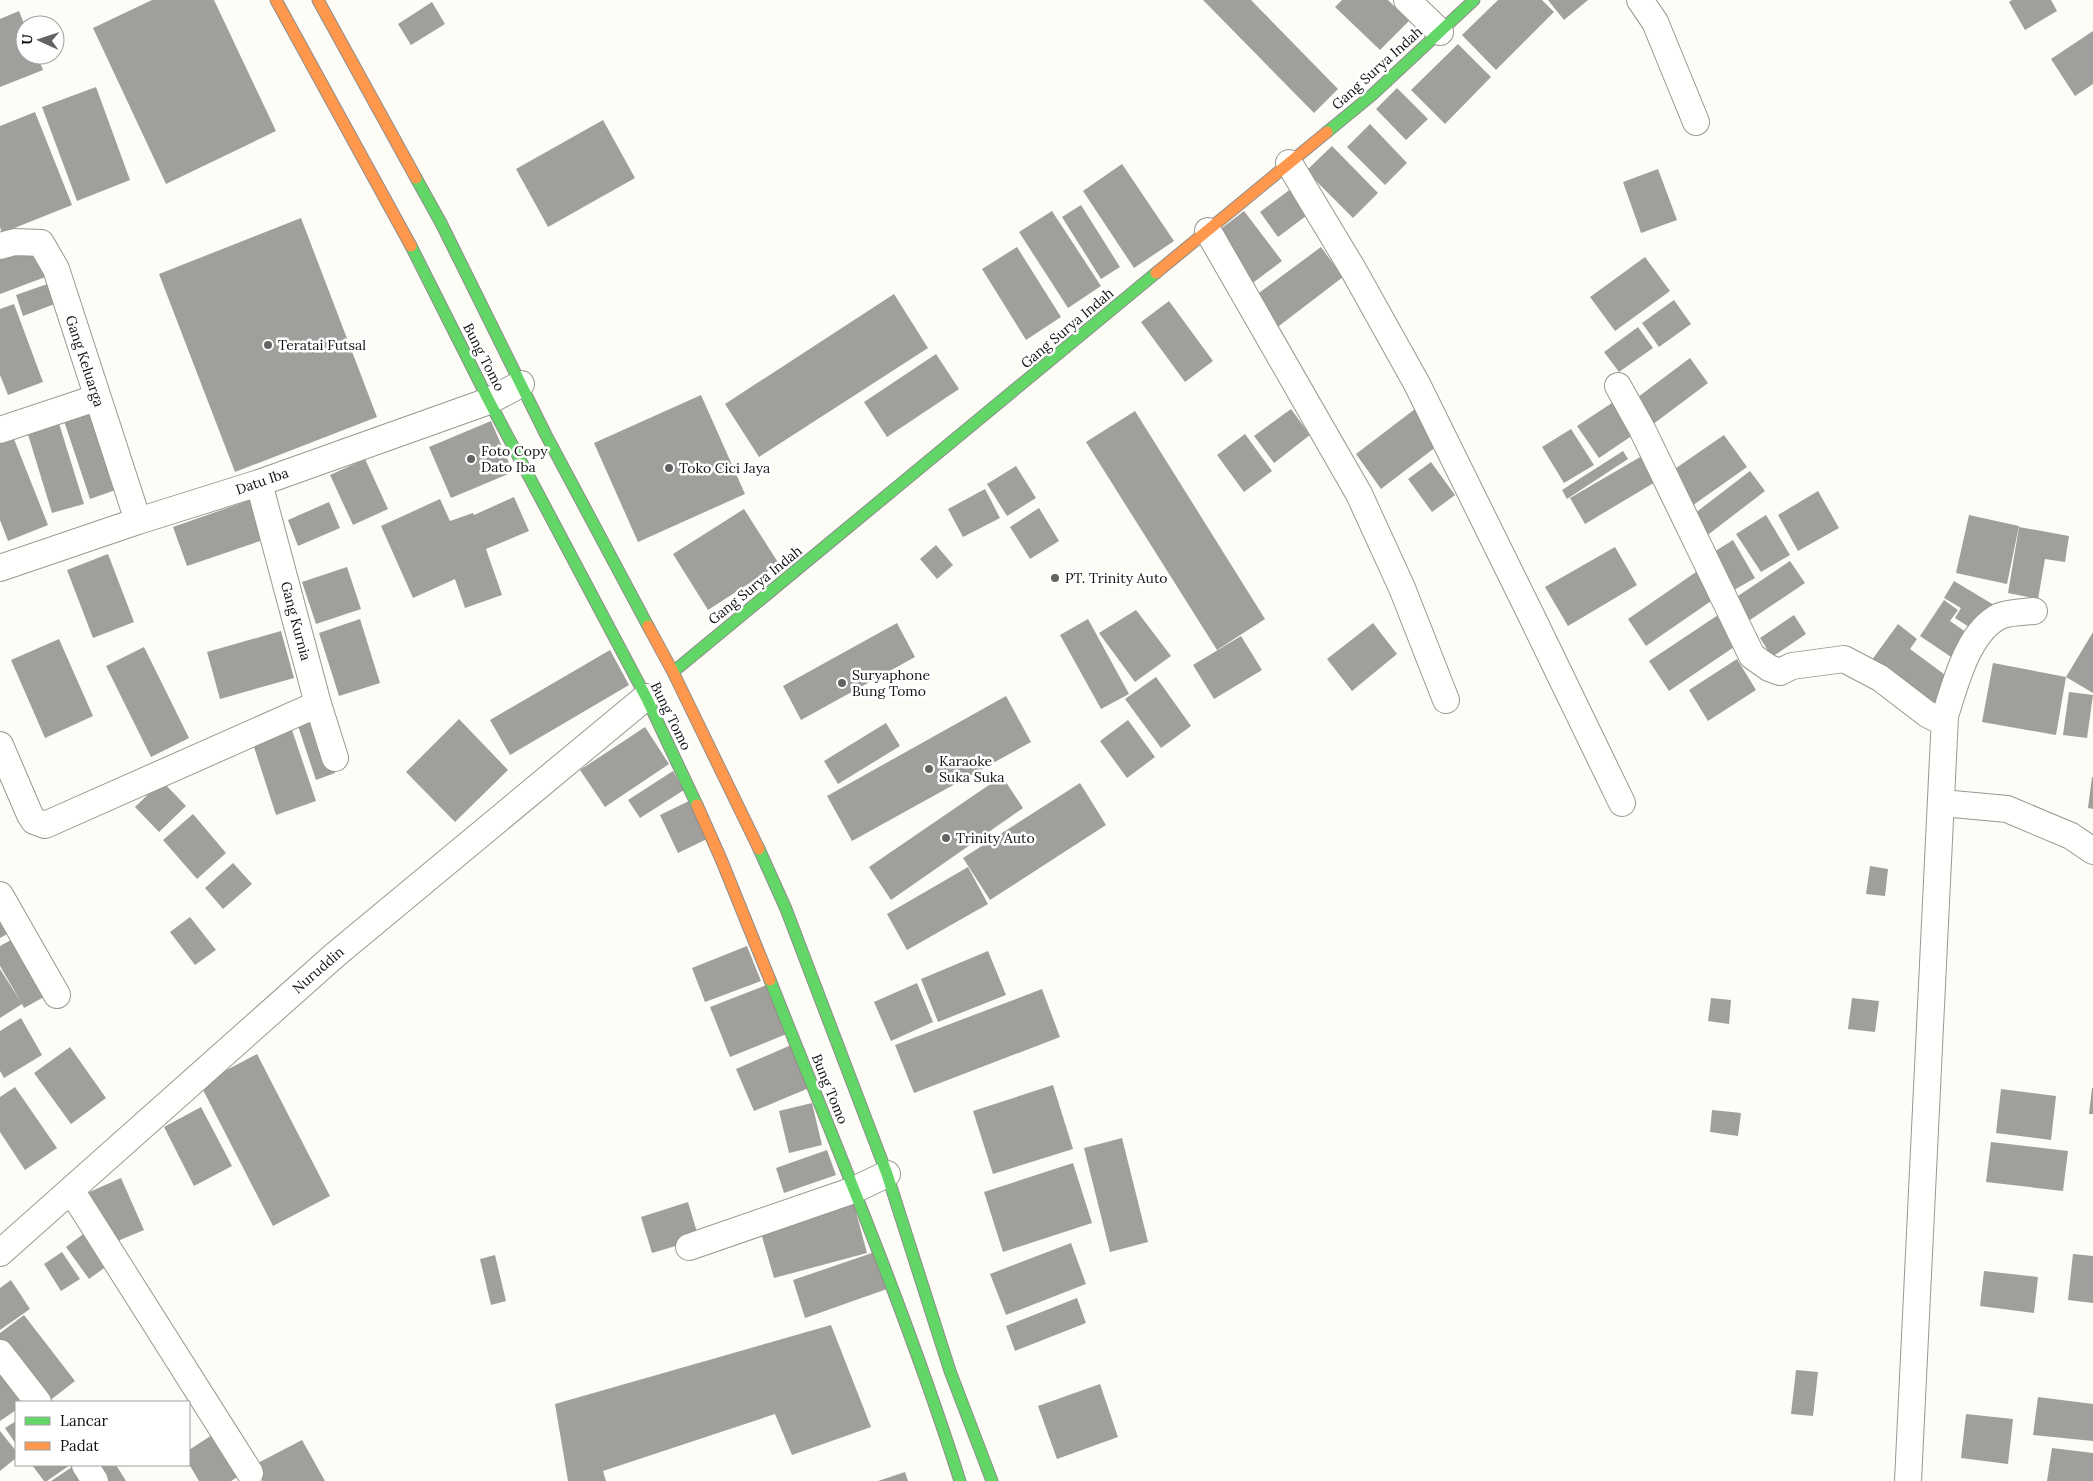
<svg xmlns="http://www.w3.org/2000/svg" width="2093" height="1481" viewBox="0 0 2093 1481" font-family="Lora,serif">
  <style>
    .building { fill: #a19f9c }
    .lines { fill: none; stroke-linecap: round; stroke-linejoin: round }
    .street-casing { stroke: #979795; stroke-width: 28 }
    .fast-casing { stroke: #8e8d8b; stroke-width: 13 }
    .slow-casing { stroke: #8e8d8b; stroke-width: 13 }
    .street { stroke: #fffffe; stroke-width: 26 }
    .fast { stroke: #63d668; stroke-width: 11 }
    .slow { stroke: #ff974d; stroke-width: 11 }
    .poi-dot { fill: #646362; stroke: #fff; stroke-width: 2 }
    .labels { text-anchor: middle; stroke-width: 5; stroke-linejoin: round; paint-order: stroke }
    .street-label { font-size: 14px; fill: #111; stroke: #fff }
    .poi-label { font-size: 14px; fill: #111; stroke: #fff; text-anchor: start }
  </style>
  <rect width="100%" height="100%" fill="#fdfcf7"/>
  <path class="building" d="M152,0H214L276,131L166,184L93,28Z
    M1203,0H1251L1338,89L1314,113Z
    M1342,0H1388L1409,21L1380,50L1335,7Z
    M1498,0H1542L1554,12L1496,70L1462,35Z
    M1548,0H1588L1564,20Z
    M2012,0H2051L2057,11L2025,30L2009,2Z
    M432,2L445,24L411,45L398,24Z
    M19,11L25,26V55H37L43,70L0,87V19Z
    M2093,31V84L2075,96L2051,59Z
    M1458,44L1491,77L1445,124L1411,90Z
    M96,87L130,180L77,201L42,107Z
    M1397,88L1428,119L1406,140L1376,109Z
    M35,112L72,205L2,233L0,227V126Z
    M603,120L635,178L548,227L516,169Z
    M1370,124L1407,163L1385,185L1347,147Z
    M1332,146L1378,193L1353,218L1306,171Z
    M1122,164L1174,241L1134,268L1083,191Z
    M1658,169L1677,220L1641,233L1623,182Z
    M1292,188L1310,213L1278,237L1260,212Z
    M1081,205L1120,267L1101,279L1062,217Z
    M1052,211L1101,286L1068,308L1019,232Z
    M1244,211L1282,261L1250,285L1213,235Z
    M301,218L377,417L235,472L159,274Z
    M37,244L48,276L0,294V258Z
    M1017,247L1061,317L1026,340L982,269Z
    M1321,247L1343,277L1275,329L1252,298Z
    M1645,257L1670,291L1615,331L1590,297Z
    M53,282L60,302L23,316L16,295Z
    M894,294L928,348L759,457L725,404Z
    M1674,300L1691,324L1659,347L1642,323Z
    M1169,301L1213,361L1185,382L1141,322Z
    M14,304L43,382L8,395L0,375V309Z
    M1638,327L1653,348L1619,372L1604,352Z
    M936,354L959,389L887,437L864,402Z
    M1690,358L1708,383L1652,425L1634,400Z
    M701,395L745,494L638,542L594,443Z
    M1618,399L1639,431L1599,458L1577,426Z
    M96,406L124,487L90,499L63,418Z
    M1291,409L1310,435L1274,463L1254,436Z
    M1415,409L1441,443L1381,489L1356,454Z
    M1135,411L1265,619L1217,650L1086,442Z
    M57,417L84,504L52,513L26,428Z
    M491,421L513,472L451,498L429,447Z
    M1571,429L1594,465L1564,483L1542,447Z
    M12,434L48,525L8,541L0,520V439Z
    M1245,434L1272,471L1244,492L1217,455Z
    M1724,435L1747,467L1689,508L1666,475Z
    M1623,451L1628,459L1567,499L1562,490Z
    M1647,453L1662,478L1585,524L1570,498Z
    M365,459L388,509L353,525L330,475Z
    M1431,462L1455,495L1432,512L1408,479Z
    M1016,466L1036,498L1007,516L987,484Z
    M1750,471L1765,491L1705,537L1690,517Z
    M985,489L1000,518L963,537L948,509Z
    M1818,491L1839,528L1798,551L1778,515Z
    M514,497L529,531L486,549L502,595L465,608L455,579L413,598L381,526L440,499L450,521L473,513L474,515Z
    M250,500L263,540L187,566L173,527Z
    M329,502L340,528L298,546L288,520Z
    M1039,508L1059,541L1030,559L1010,527Z
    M744,509L779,564L708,610L673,554Z
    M1766,515L1790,555L1761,572L1736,534Z
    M1969,515L2019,526L2007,584L1956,573Z
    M2019,527L2069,536L2065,562L2045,559L2038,599L2008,593Z
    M1733,540L1755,578L1727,594L1706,557Z
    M936,545L953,565L937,579L920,559Z
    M1615,547L1637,585L1568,626L1545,587Z
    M108,554L134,622L93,638L67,570Z
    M1790,561L1805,583L1750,620L1735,598Z
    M347,567L361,609L316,624L302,582Z
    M1696,572L1714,599L1646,646L1628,619Z
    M1954,581L1994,605L1977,632L1955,618L1961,608L1944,598Z
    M1944,600L1958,610L1950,621L1973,637L1957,661L1920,636Z
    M1136,610L1171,656L1135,682L1099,633Z
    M1721,613L1740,643L1669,691L1649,661Z
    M1794,615L1806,634L1772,657L1760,638Z
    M360,619L380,683L339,696L319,633Z
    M1088,619L1129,694L1101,709L1060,635Z
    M897,623L915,657L801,720L783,686Z
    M1373,623L1397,654L1352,691L1327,659Z
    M1898,624L1917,639L1910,649L1952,680L1930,710L1869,664Z
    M281,631L294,678L220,699L207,652Z
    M2093,632V693L2066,677Z
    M1241,636L1262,670L1214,699L1193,665Z
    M59,639L93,716L45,738L11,660Z
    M144,647L189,738L151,757L106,666Z
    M610,650L629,685L510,755L490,720Z
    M1737,659L1756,690L1708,721L1689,690Z
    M1993,663L2066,677L2056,735L1982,722Z
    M1156,677L1191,726L1161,748L1125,699Z
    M2069,692L2093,695L2087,738L2063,735Z
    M1006,696L1031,742L852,841L827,796Z
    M316,717L335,773L316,780L297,723Z
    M459,719L508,770L455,822L406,772Z
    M1128,720L1155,757L1127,778L1100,741Z
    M886,723L900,746L838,784L824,761Z
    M645,727L669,764L605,807L580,770Z
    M292,730L316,801L276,815L253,744Z
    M673,771L684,790L640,818L628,800Z
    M1002,776L1023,808L891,900L869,867Z
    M2092,777H2093V809L2088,808Z
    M162,781L186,806L159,832L135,807Z
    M1080,783L1106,825L990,900L963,858Z
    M691,800L709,838L678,853L660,815Z
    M193,814L226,853L197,879L163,840Z
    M233,863L252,884L223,909L205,888Z
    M1870,866L1888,869L1885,896L1866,894Z
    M968,867L988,904L907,950L887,914Z
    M0,900L16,929L0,938Z
    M190,917L216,950L195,965L170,932Z
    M20,935L53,992L24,1008L22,1004L0,1018V969L21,1002L0,966V946Z
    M747,946L761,981L705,1002L692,968Z
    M988,951L1006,995L938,1022L921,979Z
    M917,983L933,1022L891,1041L874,1002Z
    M769,984L789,1033L730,1057L710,1007Z
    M1042,989L1060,1037L914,1093L895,1045Z
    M1711,998L1731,1000L1729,1024L1708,1021Z
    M1852,998L1879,1001L1875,1032L1848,1029Z
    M21,1018L42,1055L4,1078L0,1071V1031Z
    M791,1045L809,1088L754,1111L736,1069Z
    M70,1047L106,1098L71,1124L34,1073Z
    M257,1054L330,1196L273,1226L200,1084Z
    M1053,1085L1073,1149L993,1174L973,1111Z
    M15,1087L57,1148L25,1170L0,1132V1097Z
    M2092,1088H2093V1114H2089Z
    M2001,1089L2056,1096L2051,1140L1996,1133Z
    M812,1103L822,1145L789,1153L779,1111Z
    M201,1107L232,1166L194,1186L164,1127Z
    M1712,1110L1741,1113L1738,1136L1710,1132Z
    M1122,1138L1148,1242L1110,1252L1084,1148Z
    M1991,1142L2068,1151L2063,1191L1986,1182Z
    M827,1150L836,1175L784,1193L776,1168Z
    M1073,1163L1092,1223L1003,1252L984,1192Z
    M121,1178L144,1230L108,1245L85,1194Z
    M853,1201L867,1253L774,1278L759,1226Z
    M688,1202L699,1239L652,1253L641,1217Z
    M90,1229L114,1261L89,1279L66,1247Z
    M1071,1243L1086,1284L1006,1315L990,1274Z
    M62,1252L80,1279L61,1291L44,1264Z
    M875,1252L887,1289L805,1318L793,1280Z
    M2073,1254L2093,1256V1303L2068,1300Z
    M495,1255L506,1301L491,1305L480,1259Z
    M1984,1271L2038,1277L2034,1313L1980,1306Z
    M11,1280L30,1309L0,1330V1288Z
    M1077,1298L1086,1323L1015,1351L1006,1326Z
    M24,1315L75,1381L48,1402L0,1340V1333Z
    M831,1325L871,1427L792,1455L775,1414L603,1471L606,1481H568L555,1404Z
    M0,1367L24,1402H16V1410L0,1421Z
    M1796,1370L1818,1372L1813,1416L1791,1414Z
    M1100,1384L1118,1437L1057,1459L1038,1406Z
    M2038,1397L2093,1404V1441L2033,1435Z
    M1966,1414L2013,1419L2008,1464L1961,1458Z
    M16,1421V1444L5,1428Z
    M0,1431L16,1451V1458L0,1471Z
    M212,1435L239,1476L231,1481H199L189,1464V1450Z
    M302,1440L325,1481H263L254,1465Z
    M2052,1448L2093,1453V1481H2047Z
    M32,1465H70L47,1481H44Z
    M75,1465L86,1481H51Z
    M93,1465H116L126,1481H103Z
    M905,1472L908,1481H878Z"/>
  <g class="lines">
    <g class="street-casing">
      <path id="street" d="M1407,0L1440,32
        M1640,0L1655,22L1696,122
        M1289,163L1354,271L1417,384L1531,615L1622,803
        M1208,231L1359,494L1402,588L1446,700
        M0,246L15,242L41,243L56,269L138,521
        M1618,386L1642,429L1752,656L1769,668L1780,672L1792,666L1844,659L1880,678L1927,714L1935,718L1945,716C1955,685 1968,631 2000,616C2009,612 2024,612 2034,611
        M0,430L96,398
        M259,483L318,704L335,758
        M0,568L138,521L259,483L489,401L521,384
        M0,745L30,815L34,821L45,825L318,704
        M1942,803L2007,809L2071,836L2093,851
        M0,895L57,995
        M71,1190L250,1473
        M689,1247L854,1190L887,1174
        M0,1253L335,955L646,697
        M0,1353L38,1402
        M85,1465L95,1481
        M1908,1481L1945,716"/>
    </g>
    <g class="fast-casing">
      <path id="fast" d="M1327,132L1372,95L1474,0
        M416,178L441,223L546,435L648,626
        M411,246L489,401L646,697L697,805
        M673,672L1156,273
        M759,849L786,909L887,1174L950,1371L992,1481
        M770,980C836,1146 906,1311 960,1481"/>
    </g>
    <g class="slow-casing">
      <path id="slow" d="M276,0L411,246
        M318,0L416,178
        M1156,273L1327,132
        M648,626L673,672L759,849
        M697,805L721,859L770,980"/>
    </g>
    <use href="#street" class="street"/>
    <use href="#fast" class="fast"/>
    <use href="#slow" class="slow"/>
  </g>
  <g class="poi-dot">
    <circle cx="268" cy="345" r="5"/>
    <circle cx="471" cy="459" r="5"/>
    <circle cx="669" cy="468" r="5"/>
    <circle cx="1055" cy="578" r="5"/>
    <circle cx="842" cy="683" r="5"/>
    <circle cx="929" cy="769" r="5"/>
    <circle cx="946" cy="838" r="5"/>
  </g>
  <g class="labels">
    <g class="street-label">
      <text transform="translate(1377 68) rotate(-42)" y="5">Gang Surya Indah</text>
      <text transform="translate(1067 328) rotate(-40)" y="5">Gang Surya Indah</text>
      <text transform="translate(484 357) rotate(63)" y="5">Bung Tomo</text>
      <text transform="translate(85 361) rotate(72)" y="5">Gang Keluarga</text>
      <text transform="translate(262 481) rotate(-19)" y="5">Datu Iba</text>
      <text transform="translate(755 585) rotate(-39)" y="5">Gang Surya Indah</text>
      <text transform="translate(296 621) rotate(75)" y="5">Gang Kurnia</text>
      <text transform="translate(671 716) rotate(64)" y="5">Bung Tomo</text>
      <text transform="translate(318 970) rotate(-41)" y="5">Nuruddin</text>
      <text transform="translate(830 1089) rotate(68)" y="5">Bung Tomo</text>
    </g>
    <g class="poi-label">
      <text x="278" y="350">Teratai Futsal</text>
      <text x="481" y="456">Foto Copy<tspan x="481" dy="16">Dato Iba</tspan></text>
      <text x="679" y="473">Toko Cici Jaya</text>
      <text x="1065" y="583">PT. Trinity Auto</text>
      <text x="852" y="680">Suryaphone<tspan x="852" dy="16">Bung Tomo</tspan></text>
      <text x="939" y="766">Karaoke<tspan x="939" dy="16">Suka Suka</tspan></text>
      <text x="956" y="843">Trinity Auto</text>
    </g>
  </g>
  <rect x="15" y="1401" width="175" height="65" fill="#ffffff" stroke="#a0a0a0"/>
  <rect x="25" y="1417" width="25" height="8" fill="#63d668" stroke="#a0a0a0"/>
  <text x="60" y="1426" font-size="15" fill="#111111">Lancar</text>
  <rect x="25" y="1442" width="25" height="8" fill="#ff974d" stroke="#a0a0a0"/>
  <text x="60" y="1451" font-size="15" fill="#111111">Padat</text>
  <g transform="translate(40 40) rotate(273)"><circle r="24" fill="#ffffff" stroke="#a0a0a0"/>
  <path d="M0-4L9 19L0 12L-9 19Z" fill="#646362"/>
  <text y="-8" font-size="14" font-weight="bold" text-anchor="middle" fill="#111111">U</text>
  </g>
</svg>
